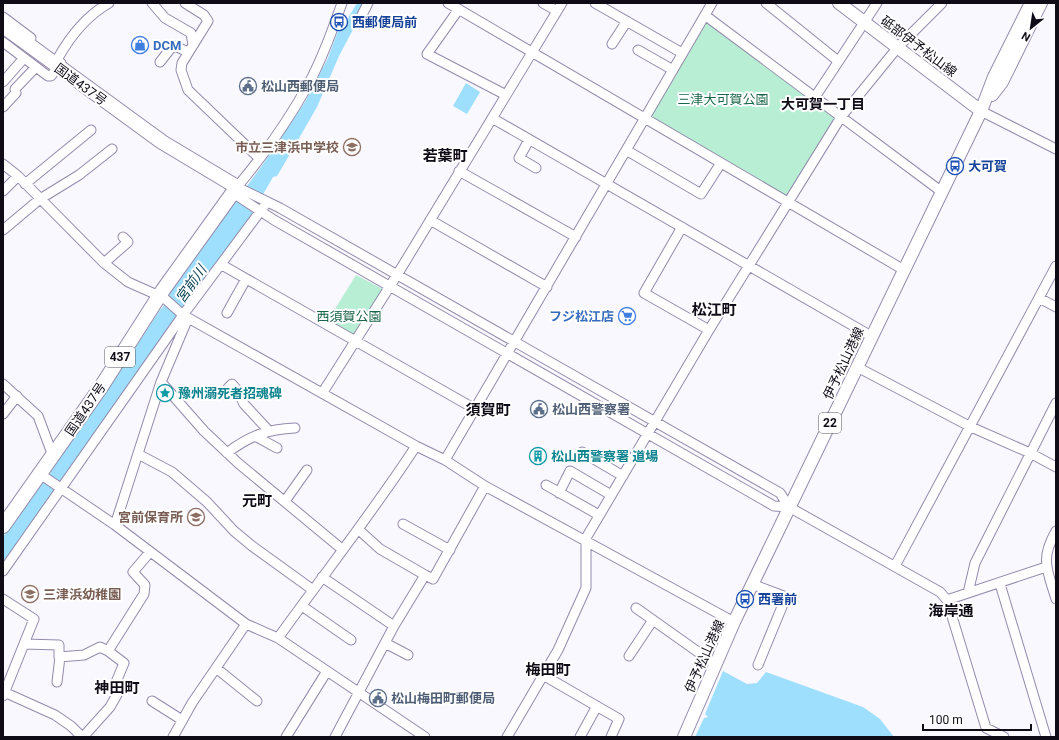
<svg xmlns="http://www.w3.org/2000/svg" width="1059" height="740" viewBox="0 0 1059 740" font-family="Roboto,'Noto Sans JP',sans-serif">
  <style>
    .green { fill: #b7eed4 }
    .water { fill: #9ddffc }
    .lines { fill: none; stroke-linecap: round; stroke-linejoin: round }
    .minor-casing { stroke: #948aac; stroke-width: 11 }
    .major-casing { stroke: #948aac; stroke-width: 14 }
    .highway-casing { stroke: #948aac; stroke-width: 16 }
    .minor { stroke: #fff; stroke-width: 9 }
    .major { stroke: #fff; stroke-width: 12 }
    .highway { stroke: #fff; stroke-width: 14 }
    .labels { text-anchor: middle; stroke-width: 4; stroke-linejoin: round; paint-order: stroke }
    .shield { fill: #fff; stroke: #57545d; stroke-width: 1 }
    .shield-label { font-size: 12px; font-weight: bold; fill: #0f0b17 }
    .transit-label { font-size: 13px; font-weight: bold; fill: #164399; stroke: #fff; text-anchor: start }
    .shop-label { font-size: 13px; font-weight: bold; fill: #366cbe; stroke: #fff; text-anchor: start }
    .street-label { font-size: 13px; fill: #0f0b17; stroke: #fff }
    .service-label { font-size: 13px; font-weight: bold; fill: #4e5e75; stroke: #fff; text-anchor: start }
    .park-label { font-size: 13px; fill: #196549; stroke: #fff }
    .education-label { font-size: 13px; font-weight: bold; fill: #785e54; stroke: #fff; text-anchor: end }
    .culture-label { font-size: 13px; font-weight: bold; fill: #0d838f; stroke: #fff; text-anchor: start }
    .neighbourhood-label { font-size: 14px; font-weight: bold; fill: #0f0b17; stroke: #fff }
    .water-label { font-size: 14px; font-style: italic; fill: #0a4356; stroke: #fff }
    .quarter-label { font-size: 15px; font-weight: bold; fill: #0f0b17; stroke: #fff }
  </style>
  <rect width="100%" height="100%" fill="#faf8ff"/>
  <path class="green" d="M707,19L838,117L787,199L649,117Z
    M356,275L383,289L355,338L327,322Z"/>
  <path class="water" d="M357,3H367L339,56L317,107L283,166L277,176L273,177L249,219L3,564V537L40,484C45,481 51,476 51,470L85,423L160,310L168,301L166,296L261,167L305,102L328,58L339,28L347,20Z
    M466,83L480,92L467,114L453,106Z
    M723,671L747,684L757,683L766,672L863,707L880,719L894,737H695L704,718L708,717L705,714Z"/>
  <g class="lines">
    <g class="minor-casing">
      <path id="minor" d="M152,3L165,18L191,33L193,45
        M185,3L204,15L208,21L182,63L181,70L188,90L259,158
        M342,3C332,31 322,59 308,85C288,121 263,156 237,187L280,208L780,493L789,507
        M448,3L904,270
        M543,3L557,11
        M595,3L682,53
        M766,3L838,61
        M459,9L427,54L506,95
        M362,15L368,3
        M706,16L942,192
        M3,17L31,38
        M3,42L48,76H51L61,63
        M612,44L627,21
        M638,50L673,70
        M58,58C71,35 86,16 109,3
        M160,62L171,48L175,46L188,52
        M3,82L24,58
        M815,97L877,3
        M3,107L16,93L15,89L36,67
        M981,111L1056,149
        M492,118L871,336
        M529,140L519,158L536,168
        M626,150L701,194L721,163
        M3,164L18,176L104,263L128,282L164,298L183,315L416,446L445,460L485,486L734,622
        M459,171L576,237
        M25,184L91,130
        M3,191L18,176
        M233,193L274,220L774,506L789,507L940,592L947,600L986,728L1004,737
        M430,220L547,287
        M682,227L644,293L709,330
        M3,230L40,199L79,175L112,149
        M104,263L128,242L123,237
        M222,265L475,409
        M1039,298L1056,307
        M227,313L246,279
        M857,367L971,427L1030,453L1056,467
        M161,382L204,431L238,463L343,550
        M3,384L38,416L53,456
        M228,388L232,384L238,391L244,404L269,431
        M323,392L397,275L562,3
        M3,414L17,396
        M255,436L277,448
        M582,452L623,476
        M227,453C249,436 268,429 295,428
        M138,454L172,472L207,502L234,531L252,546L313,590
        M445,460L712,3
        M40,474L115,525L246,624L278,638L425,737
        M546,485L599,515
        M559,493L570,471L611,495
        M285,501L307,470
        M403,524L450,550
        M115,525L161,382L188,318
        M359,530L380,549L425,575
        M1056,531C1040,559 1047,569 1056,599
        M895,566L1056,266
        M3,571L183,315L265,205
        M322,577L394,626
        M752,584L786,597L758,665
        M1000,584L1046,737
        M968,593L975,563L1056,403
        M3,599L34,619L3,696
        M947,600L1046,567
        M302,606L351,640
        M636,608L715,664
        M278,638C324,574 373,512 416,446
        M385,643L408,655
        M24,644L59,645V657L84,655L100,647L108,651
        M629,656L653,620
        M216,668L257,701
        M543,675L619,719L611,737
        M57,682L60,657
        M4,692L55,715L71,726L82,737
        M152,701L182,720
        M83,737L110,707L119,691L114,687L124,663L108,651L144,594L145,585L133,572L150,552
        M173,737L192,703L246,624
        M286,737L327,671
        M335,737L394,626L425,575L433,579L485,486
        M507,737L558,650L586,588V538L709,330L841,117L898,47L942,3
        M580,737L597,706"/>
    </g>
    <g class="major-casing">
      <path id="major" d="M839,3L981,111
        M992,95L1002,82L1041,3
        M684,737L734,622L981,111L994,77L1031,3"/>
    </g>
    <g class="highway-casing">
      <path id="highway" d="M3,26L162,142L237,187L163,290L101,387L3,526"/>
    </g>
    <use href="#minor" class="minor"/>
    <use href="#major" class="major"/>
    <use href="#highway" class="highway"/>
  </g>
  <defs>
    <g id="bus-ring" transform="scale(0.9)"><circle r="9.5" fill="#fff" stroke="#1a4fb4" stroke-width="1.5"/><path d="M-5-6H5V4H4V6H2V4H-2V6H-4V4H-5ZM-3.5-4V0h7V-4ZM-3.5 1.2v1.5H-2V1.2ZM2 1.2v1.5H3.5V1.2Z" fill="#1a4fb4"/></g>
    <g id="shop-ring" transform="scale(0.9)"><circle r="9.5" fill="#fff" stroke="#3f7fe0" stroke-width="1.5"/><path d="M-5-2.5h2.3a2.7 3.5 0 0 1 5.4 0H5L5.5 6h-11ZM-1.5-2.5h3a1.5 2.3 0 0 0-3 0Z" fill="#3f7fe0"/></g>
    <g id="civic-ring" transform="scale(0.9)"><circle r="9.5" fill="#fff" stroke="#5c6f8a" stroke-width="1.5"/><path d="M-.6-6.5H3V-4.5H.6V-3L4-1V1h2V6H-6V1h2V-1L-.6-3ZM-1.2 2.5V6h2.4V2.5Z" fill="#5c6f8a"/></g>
    <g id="school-ring" transform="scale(0.9)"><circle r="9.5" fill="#fff" stroke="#8d6e63" stroke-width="1.5"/><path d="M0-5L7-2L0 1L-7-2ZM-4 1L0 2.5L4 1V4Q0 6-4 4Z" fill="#8d6e63"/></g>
    <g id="supermarket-ring" transform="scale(0.9)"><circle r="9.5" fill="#fff" stroke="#3f7fe0" stroke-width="1.5"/><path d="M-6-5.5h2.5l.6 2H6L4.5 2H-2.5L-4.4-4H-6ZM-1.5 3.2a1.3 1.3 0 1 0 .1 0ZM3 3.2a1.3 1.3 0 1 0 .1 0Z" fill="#3f7fe0"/></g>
    <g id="sight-ring" transform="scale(0.9)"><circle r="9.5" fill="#fff" stroke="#0f9aa8" stroke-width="1.5"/><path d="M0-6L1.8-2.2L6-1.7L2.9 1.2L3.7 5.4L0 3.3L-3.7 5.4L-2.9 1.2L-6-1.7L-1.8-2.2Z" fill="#0f9aa8"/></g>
    <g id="building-ring" transform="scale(0.9)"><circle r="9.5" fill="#fff" stroke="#0f9aa8" stroke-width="1.5"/><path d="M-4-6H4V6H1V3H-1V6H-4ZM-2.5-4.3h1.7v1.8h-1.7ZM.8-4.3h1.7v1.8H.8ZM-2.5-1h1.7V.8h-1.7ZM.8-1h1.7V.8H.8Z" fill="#0f9aa8"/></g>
  </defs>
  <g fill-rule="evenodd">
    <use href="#bus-ring" x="339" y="22"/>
    <use href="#shop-ring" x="140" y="45"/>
    <use href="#civic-ring" x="248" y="86"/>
    <use href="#school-ring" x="352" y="147"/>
    <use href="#bus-ring" x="955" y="166"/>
    <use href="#supermarket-ring" x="627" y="316"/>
    <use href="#sight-ring" x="165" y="393"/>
    <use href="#civic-ring" x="539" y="409"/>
    <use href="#building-ring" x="538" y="456"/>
    <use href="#school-ring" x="196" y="517"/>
    <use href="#school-ring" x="30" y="594"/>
    <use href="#bus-ring" x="745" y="599"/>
    <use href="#civic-ring" x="378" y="698"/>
  </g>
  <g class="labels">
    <g class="shield">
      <rect x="105" y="347" width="30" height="20" rx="3"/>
      <rect x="819" y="413" width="22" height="20" rx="3"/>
    </g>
    <g class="shield-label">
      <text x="120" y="361">437</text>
      <text x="830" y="427">22</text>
    </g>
    <g class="transit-label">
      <text x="352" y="27">西郵便局前</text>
      <text x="968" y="171">大可賀</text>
      <text x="758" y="604">西署前</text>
    </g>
    <g class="shop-label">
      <text x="153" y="50">DCM</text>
      <text x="614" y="321" text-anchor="end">フジ松江店</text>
    </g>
    <g class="street-label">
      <text transform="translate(919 46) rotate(37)" y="5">砥部伊予松山線</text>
      <text transform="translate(81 84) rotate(36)" y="5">国道437号</text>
      <text transform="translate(843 363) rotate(-65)" y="5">伊予松山港線</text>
      <text transform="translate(85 409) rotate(-56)" y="5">国道437号</text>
      <text transform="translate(704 656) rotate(-66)" y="5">伊予松山港線</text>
    </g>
    <g class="service-label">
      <text x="261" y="91">松山西郵便局</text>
      <text x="552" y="414">松山西警察署</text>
      <text x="391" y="703">松山梅田町郵便局</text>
    </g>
    <g class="park-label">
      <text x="723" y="104">三津大可賀公園</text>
      <text x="349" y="321">西須賀公園</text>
    </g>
    <g class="education-label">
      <text x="339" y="152">市立三津浜中学校</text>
      <text x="183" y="522">宮前保育所</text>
      <text x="43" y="599" text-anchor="start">三津浜幼稚園</text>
    </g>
    <g class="culture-label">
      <text x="178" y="398">豫州溺死者招魂碑</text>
      <text x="551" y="461">松山西警察署 道場</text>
    </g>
    <g class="neighbourhood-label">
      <text x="823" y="109">大可賀一丁目</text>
    </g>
    <g class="water-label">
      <text transform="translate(191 284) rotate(-55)" y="5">宮前川</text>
    </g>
    <g class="quarter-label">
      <text x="445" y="161">若葉町</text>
      <text x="714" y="315">松江町</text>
      <text x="488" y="415">須賀町</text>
      <text x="257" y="506">元町</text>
      <text x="951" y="616">海岸通</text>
      <text x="548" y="675">梅田町</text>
      <text x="117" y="693">神田町</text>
    </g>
  </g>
  <rect width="1059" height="740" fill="none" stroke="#0f0b17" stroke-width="8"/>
  <g transform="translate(1031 28) rotate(210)" stroke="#ffffff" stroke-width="3" paint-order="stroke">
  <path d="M0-3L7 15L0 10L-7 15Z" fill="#0f0b17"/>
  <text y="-6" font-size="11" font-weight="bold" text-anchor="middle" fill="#0f0b17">N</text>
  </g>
  <path d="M923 724v6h108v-6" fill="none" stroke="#0f0b17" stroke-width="2"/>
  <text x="929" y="724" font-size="12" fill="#0f0b17" stroke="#ffffff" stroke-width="3" paint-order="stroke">100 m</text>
</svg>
